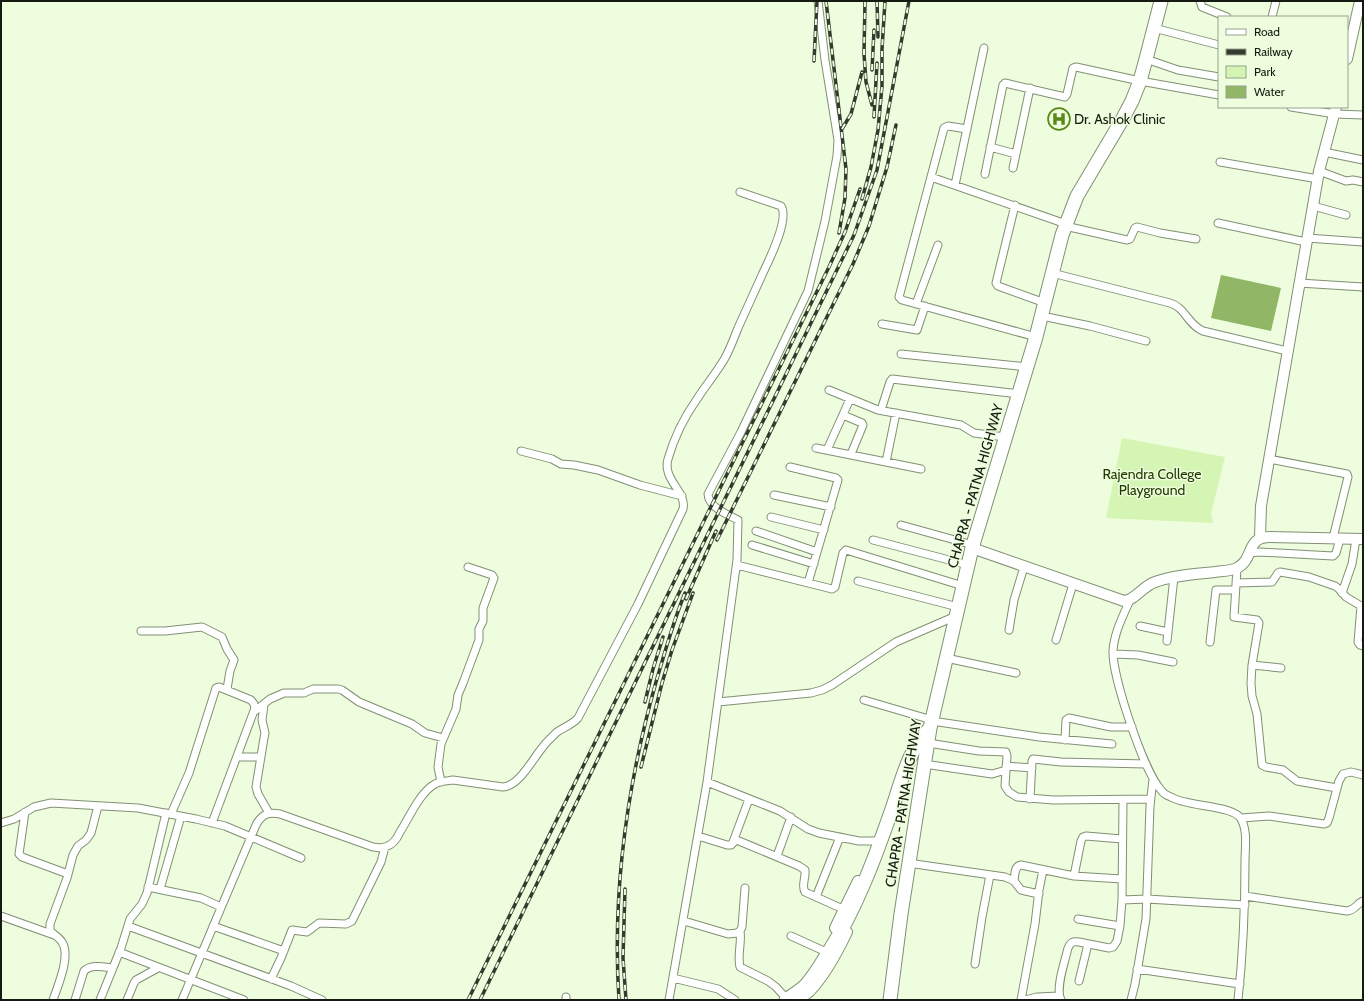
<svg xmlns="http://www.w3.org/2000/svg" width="1364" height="1001" viewBox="0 0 1364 1001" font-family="Cabin,sans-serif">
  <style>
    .green { fill: #d4f5b3 }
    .water { fill: #91b766 }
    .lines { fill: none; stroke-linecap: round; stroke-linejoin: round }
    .street-casing { stroke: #819073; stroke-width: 9 }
    .secondary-casing { stroke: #819073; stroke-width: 12 }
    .highway-casing { stroke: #819073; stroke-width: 15 }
    .street { stroke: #fff; stroke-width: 7 }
    .secondary { stroke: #fff; stroke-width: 10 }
    .highway { stroke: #fff; stroke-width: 13 }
    .rail-casing { stroke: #343b2e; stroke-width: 3.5 }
    .rail { stroke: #edfdde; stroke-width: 2; stroke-dasharray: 6; stroke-linecap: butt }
    .labels { text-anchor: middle; stroke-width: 3; stroke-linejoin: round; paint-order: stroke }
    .poi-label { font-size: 14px; fill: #161b11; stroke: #edfdde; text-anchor: start }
    .park-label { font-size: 14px; fill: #243b00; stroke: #edfdde }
    .street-label { font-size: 14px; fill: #161b11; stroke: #edfdde }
  </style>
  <rect width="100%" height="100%" fill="#edfdde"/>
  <path class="green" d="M1122,438L1225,457L1211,514L1213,523L1106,518Z"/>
  <path class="water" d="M1221,275L1281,288L1271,331L1211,318Z"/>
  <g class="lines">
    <g class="street-casing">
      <path id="street" d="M1200,1L1202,7L1227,17
        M1272,17L1276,1
        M1154,28L1219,45
        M1146,59L1178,70L1219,77
        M1291,107L1335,114L1363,115
        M967,129L948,126L944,128L899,297L902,300L1036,337
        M990,147L1016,154
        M1324,152L1363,160
        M1220,162L1318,179
        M1013,168L1030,88
        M1319,171L1346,181L1353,180L1363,182
        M985,174L1003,85L1005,83L1065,97L1067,94L1073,68L1076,67L1140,81L1219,95
        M931,177L1066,224
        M955,185L984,48
        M1015,205L996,283L998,286L1045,303
        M1313,206L1346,215
        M1218,223L1306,242
        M1065,226L1127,240L1130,239L1135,228L1137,227L1160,233L1196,239
        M1307,238L1363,242
        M1052,273L1170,303C1185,307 1188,325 1203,331L1287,351
        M1299,283L1363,287
        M916,304L938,245
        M1042,316L1090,326L1146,341
        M882,324L917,330L925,306
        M901,354L1027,367
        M829,390L878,410L961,425L974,433L1005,437
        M881,410L890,382L892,379L1019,394
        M843,415L862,423L863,425L851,454
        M816,448L921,469
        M827,450L850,399
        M521,451L552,459L561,464L574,465L598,470L640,485L682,496
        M1269,459L1347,474L1348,477L1333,538
        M886,462L896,413
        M790,467L836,478L838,480L808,583
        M774,495L831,507
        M771,517L824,530
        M901,525L973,545
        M756,531L817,552
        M873,540L968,565
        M752,545L814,564
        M1249,553L1260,552L1333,556L1336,553L1340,539
        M737,565L832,589L835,587L843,553L846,550L963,586
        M1237,568L1234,617L1257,620L1259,623L1252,665L1251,683L1252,696L1257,714L1262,765L1266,767L1283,770L1297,781L1337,788
        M858,581L958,607
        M1236,583L1272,582L1278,573L1280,572L1309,577L1335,586L1339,589L1346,597L1361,606L1358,642L1360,645L1363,646
        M1342,593L1352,564L1356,539
        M1130,600C1123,616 1114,633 1113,651C1112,676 1144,772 1161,790C1163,793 1168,796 1171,797C1187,807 1234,805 1241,819C1248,831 1245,848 1245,861C1245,907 1243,954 1238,1000
        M1140,626L1168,632
        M1009,630L1014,600L1024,567
        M141,631H165L202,627L222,637L227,649L234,660L230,671L227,689
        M1056,640L1073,584
        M1167,641L1174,577
        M1210,642L1216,590H1235
        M1114,654L1138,655L1173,662
        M946,658L1016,673
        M1252,665L1281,668
        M864,700L932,720
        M718,702L811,693L822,690L832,685L896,642L956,616
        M264,705L262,720L265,733L264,738L256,787L258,794L269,813
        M255,711L270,699L284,693H304L313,689H338L342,690L359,702L412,724L425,733L443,738
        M932,721L1039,737L1112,744
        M1065,740L1066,720L1069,718L1111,727H1132
        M928,743L979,751L1006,752L1007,756L1005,786L1009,792L1017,797L1053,800L1150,799
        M237,757H261
        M924,764L992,774L1006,770
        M1006,766L1032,768
        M441,782L438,767L441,744L456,709L458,695L463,683L479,640V629L483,621V608L494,578L492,575L468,567
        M707,782L780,811L808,829L819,833L859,841H876
        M1030,799L1032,761L1033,759L1061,762L1146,764
        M25,812L19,854L22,857L68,874
        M171,814L189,773L216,688L219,687L251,700L254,704L255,708L212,823
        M1241,818L1269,816L1324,824L1327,823L1329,818L1339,781L1343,774L1351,772L1363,775
        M1,823L14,819L34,807L51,803L138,808L196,819L225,826L301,858
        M698,836L727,845H731L736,840L739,841L799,866L805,870C806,878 801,886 805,892L845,910
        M733,842L749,799
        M777,856L791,817
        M908,863L1005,877L1014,881L1021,890L1039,894
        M1074,876L1081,841L1083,837L1086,836L1122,839
        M1014,881C1015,875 1014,866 1021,865L1074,876L1122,879
        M148,887L201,898L221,907
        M160,889L181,816
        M1245,896L1347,911C1356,910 1356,904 1363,901
        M816,897L840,837
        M1122,900L1147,899L1245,905
        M1,916L54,935
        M1078,919L1120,926
        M684,921L728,934L737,933L740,931L742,927L745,888
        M128,926L291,986L322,1000
        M213,926L284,951
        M740,931C742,943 737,955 740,967L768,981L776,987L786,998
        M791,936L824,951
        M119,952L244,1000
        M975,964L982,917L990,875
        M1137,969L1240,984
        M673,978L718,989L735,1000
        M271,979L281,958L292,930L307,932L319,923L346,924L352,921L381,862L385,847
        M1079,981L1088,944
        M53,1000C58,985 71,956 62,942C59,937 54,935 50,931V924L67,878L73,855L78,846L86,840L91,833L98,806
        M75,1000L84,971C91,964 104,967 112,968
        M100,1000L121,948L130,919L142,904L147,893L166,813
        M127,1000L134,983L136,980L158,968
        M182,1000L256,825C262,814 268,812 280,814L373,847C377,847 381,849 385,847C393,845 397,839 400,832C409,818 420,792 435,784C441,781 447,781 453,780L503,787C519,786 532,760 542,748C546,742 552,737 557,732C564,727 572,725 578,718L638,604L683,509C687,491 662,480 668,459C674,438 685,416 697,399C706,385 717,372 725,358C730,349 734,338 738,328C746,310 754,293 762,275C768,262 790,219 781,206L740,192
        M566,1000V997
        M669,1000L707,782L737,560L738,520C727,514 709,508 708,494L741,432L808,291L825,221L837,156L838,140L825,60L818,1
        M1021,1000L1035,924L1039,890L1043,870
        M1025,1000L1037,997L1059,996
        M1061,1000C1055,989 1065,961 1068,948C1071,942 1073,941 1079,942L1109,948L1113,947L1117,941L1120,926L1122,900L1123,800
        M1131,1000L1135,984L1146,919L1150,806L1153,779"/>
    </g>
    <g class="secondary-casing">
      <path id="secondary" d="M1347,59L1360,1
        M1260,538L1261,506L1319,171L1336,107
        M972,548L1124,601C1135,600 1143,586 1155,582C1174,575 1196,574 1215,572C1222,571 1231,571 1237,568C1255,559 1245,537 1270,537L1363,539
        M835,928L858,881
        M798,1000C802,997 807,994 810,991C826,974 837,953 847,932"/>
    </g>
    <g class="highway-casing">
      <path id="highway" d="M786,1000C793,995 800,991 806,985C815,975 821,964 828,953C856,909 875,858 892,809C902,780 908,750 930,728
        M890,1000L901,914L930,728L972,548L1036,337L1062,235L1077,196L1122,120L1132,101L1140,81L1146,59L1161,1"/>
    </g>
    <use href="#street" class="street"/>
    <use href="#secondary" class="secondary"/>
    <use href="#highway" class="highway"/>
    <g class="rail-casing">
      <path id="rail" d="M826,1L846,169L845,198L839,233
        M865,1L864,54L866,82L872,105
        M877,1L878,37
        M814,61L817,1
        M872,70L874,30
        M874,117L877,63
        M842,129L851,114L862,72
        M862,199L871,167L878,130L882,86V49L885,1
        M717,540L853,264L869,226L887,167L896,125
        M686,599L716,531
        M645,702L653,669L663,637
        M641,767L662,683L672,650L693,593
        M625,889L623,958L626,1000
        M468,1000L829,267L845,232L860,189
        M480,1000L854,235L877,170L909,1
        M619,1000C612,893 627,785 656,682C665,652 673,622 685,593"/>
    </g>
    <use href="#rail" class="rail"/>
  </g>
  <defs>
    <g id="hospital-ring" transform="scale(1.15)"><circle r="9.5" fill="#edfdde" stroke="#5c8817" stroke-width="1.5"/><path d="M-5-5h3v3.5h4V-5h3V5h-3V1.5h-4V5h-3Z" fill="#5c8817"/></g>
  </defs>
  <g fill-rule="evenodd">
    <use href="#hospital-ring" x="1059" y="119"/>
  </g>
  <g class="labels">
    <g class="poi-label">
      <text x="1074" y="124">Dr. Ashok Clinic</text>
    </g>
    <g class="park-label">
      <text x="1152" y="479">Rajendra College<tspan x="1152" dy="16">Playground</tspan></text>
    </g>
    <g class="street-label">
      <text transform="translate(975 486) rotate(-74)" y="5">CHAPRA - PATNA HIGHWAY</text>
      <text transform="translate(903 803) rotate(-81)" y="5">CHAPRA - PATNA HIGHWAY</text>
    </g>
  </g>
  <rect width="1364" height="1001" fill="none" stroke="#161b11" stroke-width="4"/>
  <rect x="1218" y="16" width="130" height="92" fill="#edfdde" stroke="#97a38c"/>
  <rect x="1226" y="29" width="20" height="6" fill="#ffffff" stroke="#97a38c"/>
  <text x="1254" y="36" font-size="12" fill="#161b11">Road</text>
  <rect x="1226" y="49" width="20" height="6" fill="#343b2e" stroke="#97a38c"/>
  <text x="1254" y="56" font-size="12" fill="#161b11">Railway</text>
  <rect x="1226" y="66" width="20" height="12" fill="#d4f5b3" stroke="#97a38c"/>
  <text x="1254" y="76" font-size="12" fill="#161b11">Park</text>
  <rect x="1226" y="86" width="20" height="12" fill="#91b766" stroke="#97a38c"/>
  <text x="1254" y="96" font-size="12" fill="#161b11">Water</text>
</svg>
